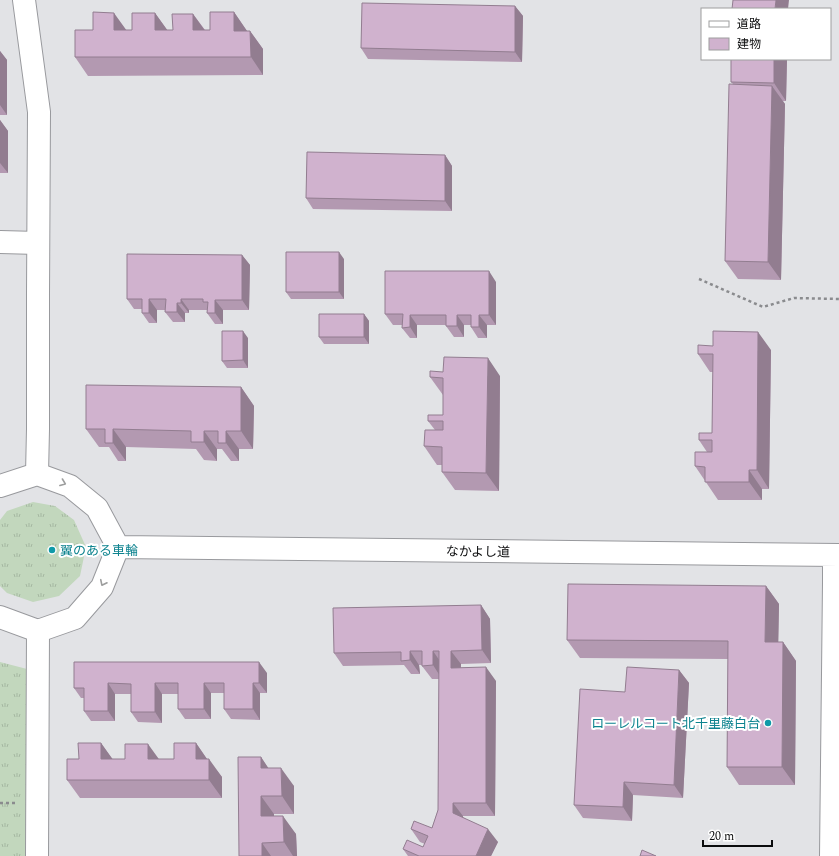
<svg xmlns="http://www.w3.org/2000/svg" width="839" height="856" viewBox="0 0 839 856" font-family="Spectral,'Noto Sans JP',serif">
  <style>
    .grass { fill: url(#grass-tufts) }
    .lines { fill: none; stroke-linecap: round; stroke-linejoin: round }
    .minor-casing { stroke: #98999d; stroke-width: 24 }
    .path { stroke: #8a8b8e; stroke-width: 2.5; stroke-dasharray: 3 3; stroke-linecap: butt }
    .minor { stroke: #fff; stroke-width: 22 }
    .wall { fill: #b399b1 }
    .shaded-wall { fill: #927d90 }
    .building { fill: #d0b2ce; stroke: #927d90 }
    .oneway { stroke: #9d9e9e }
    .culture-dot { fill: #0f9aa8; stroke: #fff; stroke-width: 1.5 }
    .labels { text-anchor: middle; stroke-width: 4; stroke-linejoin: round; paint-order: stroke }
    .culture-label { font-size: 13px; fill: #0d838f; stroke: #fff; text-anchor: start }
    .street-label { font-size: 13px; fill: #0b0c0d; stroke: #fff }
  </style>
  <defs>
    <pattern id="grass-tufts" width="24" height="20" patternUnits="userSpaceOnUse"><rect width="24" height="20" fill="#c2d7bd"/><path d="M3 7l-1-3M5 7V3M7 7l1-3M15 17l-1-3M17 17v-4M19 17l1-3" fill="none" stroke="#a5b7a1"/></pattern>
  </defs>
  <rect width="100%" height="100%" fill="#e2e3e6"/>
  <path class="grass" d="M33,502L55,506L74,520L86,547L80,576L59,596L33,602L7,593L0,586V520L7,511Z
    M0,662L27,669L26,856H0Z"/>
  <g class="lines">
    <g class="minor-casing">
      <path id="minor" d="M24,0L39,112L38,295V429L37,474
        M0,242L38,243
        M0,486L37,474L70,486L97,508L118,547
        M118,547L839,555
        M0,617L38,631L75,618L102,587L118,547
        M37,856L38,631
        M831,856L834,583V555"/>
    </g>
    <path class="path" d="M699,279L763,307L794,298L839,299
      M0,803H15"/>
    <use href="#minor" class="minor"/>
  </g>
  <path class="wall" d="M515,6L523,16L522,62L368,59L361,48Z
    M234,12L247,31H250L263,49V75L88,76L75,57L126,30H132L155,13L167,30H173L193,14L205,30H210Z
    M0,51L7,60V115H0Z
    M731,59H787L786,101H783L785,104L781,280L738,279L725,261L733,84L731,82Z
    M0,120L8,131V173H0Z
    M445,155L452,166V211L313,209L306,198Z
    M242,255L250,265L249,310H223V324H215L207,313L208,310H189V313H185V322H173L165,312V310H157V323H149L142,313V309H134L127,299Z
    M344,259V299H291L286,292Z
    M496,282V325H487V338H478L471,327V325H464V337H454L446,326V325H417V338H410L402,328V325H393L385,314Z
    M364,314L369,321V344H324L319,337Z
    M248,338V368H227L222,361Z
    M771,350L769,489H762V500H718L695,466L707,452L699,440L712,433L713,372H710L698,354Z
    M500,376L499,491L455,490L442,472V465H437L424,446L435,430L428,421L443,415V395L430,377Z
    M241,387L254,406L253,449H239V461H231L222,449H217V461L204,460L196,449L126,447V461H118L109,447H99L86,429Z
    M766,586L779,604L778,642H783L796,661L795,785H739L727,767L728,659L580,658L567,640Z
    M481,605L490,619L491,663L461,664V668L496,681L495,816H463V817L498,842L491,856H408L403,849L423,847L425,844L420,842L411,829L432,828L438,810L439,679H432L422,666V665H419L420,674H411L404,665L343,666L334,653Z
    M74,662L267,673V693H260V720L231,719L224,709V693H211V719H185L178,709V694H162V723L138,722L131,712V694H115V721H91L84,711V698H81L74,688Z
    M679,670L689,683L683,798L633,795L632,821L583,818L574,805L625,692Z
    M101,743L112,759H174L196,743L207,759L222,777V798H80L67,780L79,759Z
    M261,757L268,768L294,786V814H274V816L296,834L297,856H239Z"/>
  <path class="shaded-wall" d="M776,0H789L788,9H775Z
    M515,6L523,16L522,62L515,52Z
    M234,12L247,31V49L234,31Z
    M114,13L127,31L114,30Z
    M155,13L168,31L155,30Z
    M193,14L206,32L193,30Z
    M250,31L263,49V75L251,57Z
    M0,51L7,60V115L0,105Z
    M774,59H787L786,101L774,83Z
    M772,86L785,104L781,280L768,262Z
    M0,120L8,131V173L0,163Z
    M445,155L452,166V211L445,201Z
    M339,252L344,259V299L339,292Z
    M242,255L250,265L249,310L242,300Z
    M489,271L496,282V325L489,315Z
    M149,299L157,310V323L149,313Z
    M181,299L189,310V313L181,303Z
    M215,300L223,310V324L215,313Z
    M177,303L185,313V322L177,312Z
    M364,314L369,321V344L364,337Z
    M410,315L417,325V338L410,327Z
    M457,315L464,325V337L457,326Z
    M479,315L487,325V338L479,327Z
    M243,331L248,338V368L243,360Z
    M758,332L771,350L769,489L757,470Z
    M488,358L500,376L499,491L486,473Z
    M241,387L254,406L253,449L241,431Z
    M113,429L126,447V461L113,443Z
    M204,431L217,449V461L204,442Z
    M226,431L239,449V461L226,443Z
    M749,470L762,489V500L749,482Z
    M766,586L779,604L778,660L765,642Z
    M481,605L490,619L491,663L482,650Z
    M783,642L796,661L795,785L782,767Z
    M410,651L419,665L420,674L410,660Z
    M433,651L442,664V679L433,665Z
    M451,651L461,664L460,682L451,668Z
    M259,662L267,673V693L259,683Z
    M486,667L496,681L495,816L486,803Z
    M679,670L689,683L683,798L674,785Z
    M108,683L115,694V721L108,711Z
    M155,683L162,694V723L155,712Z
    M204,683L211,693V719L204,709Z
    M253,683L260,693V720L253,709Z
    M101,743L114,761L101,759Z
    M196,743L209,762L196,759Z
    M148,744L161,762L148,759Z
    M261,757L273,775L261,768Z
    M209,759L222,777V798L209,780Z
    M281,768L294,786V814L282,796Z
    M624,782L633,795L632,821L623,807Z
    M261,796L274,814V834L261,816Z
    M453,803L463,816L462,826L453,813Z
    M283,816L296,834L297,856H293L284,842Z
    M488,829L498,842L491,856H476Z
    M262,843L271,856H262Z"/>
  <path class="building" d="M733,0H776L775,9H732Z
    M362,3L515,6V52L361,48Z
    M93,12L114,13V30H132V13H155V30H173L172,14H193V30H210V12H234V31H250L251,57H75V30H93Z
    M731,59H774V83L731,82Z
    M729,84L772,86L768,262L725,261Z
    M307,152L445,155V201L306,198Z
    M286,252H339V292H286Z
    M127,254L242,255V300H215V313H207L208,302H203V299H181V303H177V312H165L166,299H149V313H142V299H127Z
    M385,271H489V315H479V327H471V315H457V326H446V315H410V327L402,328L403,314H385Z
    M319,314H364V337H319Z
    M222,331H243V360L222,361Z
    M713,331L758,332L757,470H749V482H705V467L695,466V452H712V440H699V433H712L713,354H698V345L713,346Z
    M444,357L488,358L486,473L442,472V447L424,446L425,430H443V421H428V415H443V378L430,377V371L443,372Z
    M86,385L241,387V431H226V443H218V431H204V442H191V431L113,429V443H105V429H86Z
    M568,584L766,586L765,642H783L782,767H727L728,641L567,640Z
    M481,605L482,650L451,651V668L486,667V803H453V813L488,829L476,856H419L403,849L407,840L423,847L428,836L411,829L414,821L432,828L438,810L439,651H433V665L422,666V651H410V660L401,661V652L334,653L333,608Z
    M74,662H259V683H253V709H224V683H204V709H178V683H155V712H131V684L108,683V711H84V688H74Z
    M627,667L679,670L674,785L624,782L623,807L574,805L580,689L625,692Z
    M78,743H101V759H125V744H148V759H174V743H196V759H209V780H67V759H79Z
    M238,757H261V768H281L282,796H261V816H283L284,842L262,843V856H239Z
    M642,850L656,856H640Z"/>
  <defs><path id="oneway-chevron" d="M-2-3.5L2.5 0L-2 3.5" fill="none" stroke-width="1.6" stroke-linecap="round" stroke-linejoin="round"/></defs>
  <g class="oneway">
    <use href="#oneway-chevron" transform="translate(63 483) rotate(21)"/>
    <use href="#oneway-chevron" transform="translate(103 583) rotate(116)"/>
  </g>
  <g class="culture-dot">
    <circle cx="52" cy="550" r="4"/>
    <circle cx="768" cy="723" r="4"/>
  </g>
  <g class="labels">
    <g class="culture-label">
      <text x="60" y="555">翼のある車輪</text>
      <text x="760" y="728" text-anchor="end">ローレルコート北千里藤白台</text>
    </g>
    <g class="street-label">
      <text transform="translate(478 551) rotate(1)" y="5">なかよし道</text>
    </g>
  </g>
  <rect x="701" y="8" width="130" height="52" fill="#ffffff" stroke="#9d9e9e"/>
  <rect x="709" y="21" width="20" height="6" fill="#ffffff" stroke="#9d9e9e"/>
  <text x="737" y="28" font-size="12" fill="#0b0c0d">道路</text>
  <rect x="709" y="38" width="20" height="12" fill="#d0b2ce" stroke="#9d9e9e"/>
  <text x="737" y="48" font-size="12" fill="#0b0c0d">建物</text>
  <path d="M703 840v6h69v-6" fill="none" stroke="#0b0c0d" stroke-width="2"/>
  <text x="709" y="840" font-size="12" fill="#0b0c0d" stroke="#ffffff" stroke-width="3" paint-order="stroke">20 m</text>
</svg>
